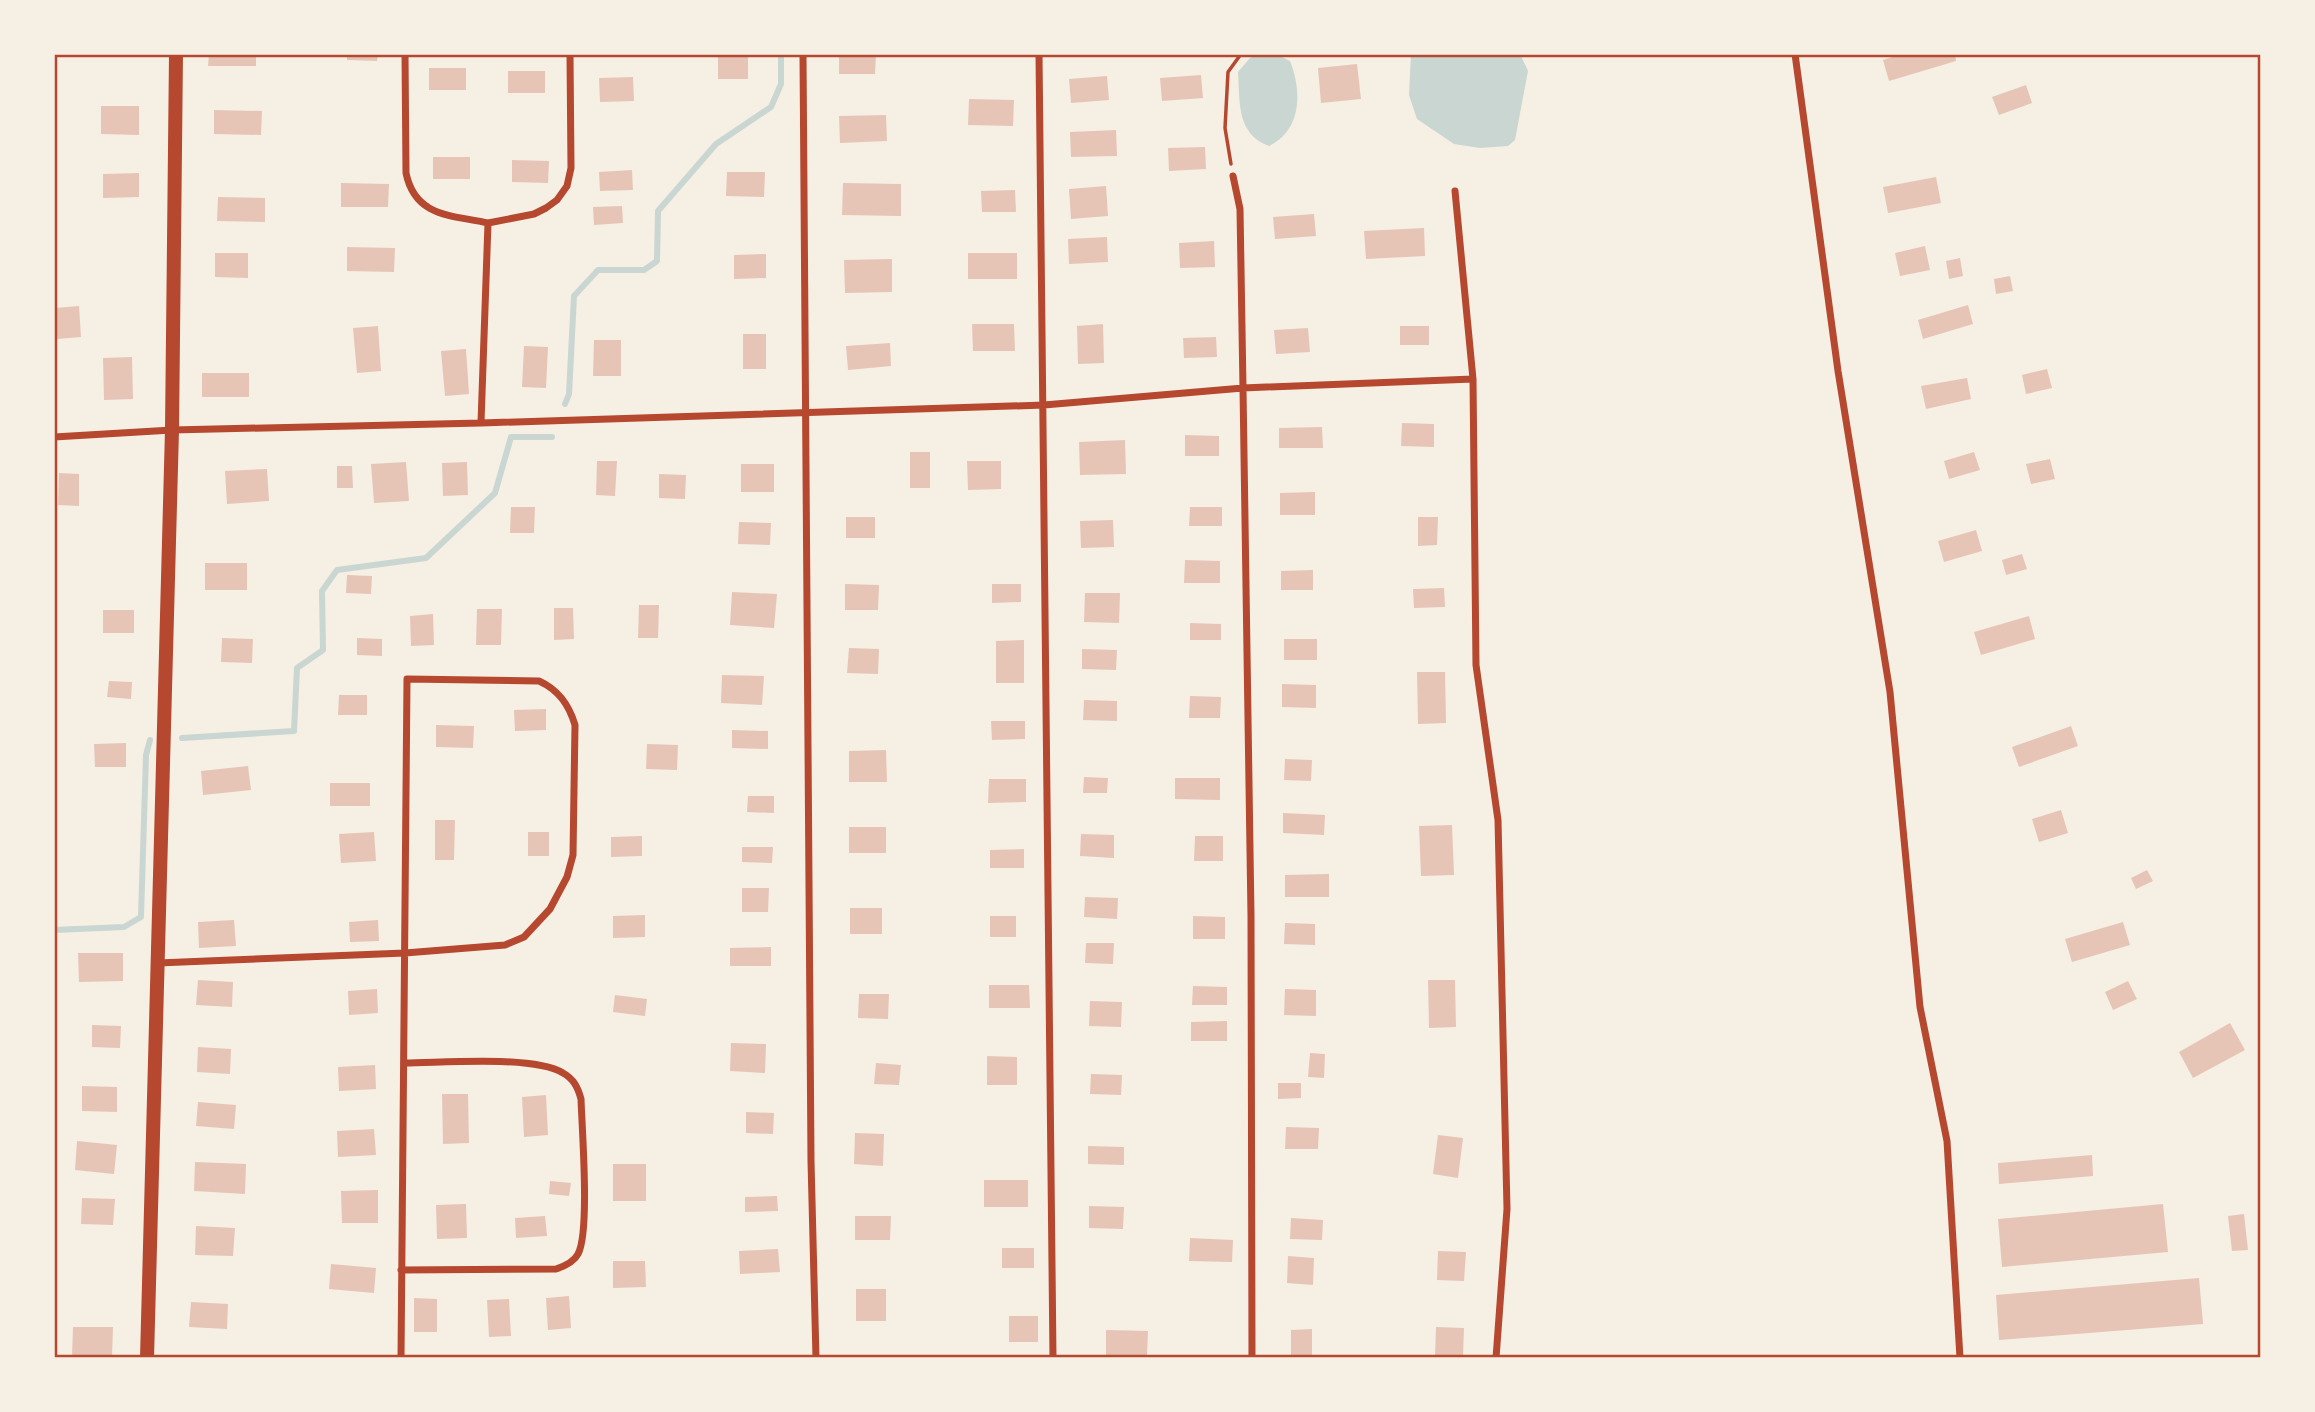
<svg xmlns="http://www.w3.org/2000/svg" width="2315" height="1412" viewBox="0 0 2315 1412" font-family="'Alegreya Sans',sans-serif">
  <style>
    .water { fill: #c9d6d2 }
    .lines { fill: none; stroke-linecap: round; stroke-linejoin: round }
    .stream { stroke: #c9d6d2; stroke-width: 6 }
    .building { fill: #e6c5b7 }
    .path { stroke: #b5482f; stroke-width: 3.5 }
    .minor { stroke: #b5482f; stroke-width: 7 }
    .secondary { stroke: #b5482f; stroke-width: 14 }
    .neatline { fill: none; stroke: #b5482f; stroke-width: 2.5 }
  </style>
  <rect width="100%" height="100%" fill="#f6efe4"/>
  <path class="water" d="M1261,54H1276L1290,61C1302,91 1302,130 1269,146C1236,134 1240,101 1238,72L1250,58Z
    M1411,54H1520L1528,71L1515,140L1508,146L1480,148L1454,144L1417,119L1409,95Z"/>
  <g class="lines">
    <path class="stream" d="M565,404L569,394L574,296L598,270H644L657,261L658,211L716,144L771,107L781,84V54
      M182,738L294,731L297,668L323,650L322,591L337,570L426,558L495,493L511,437H552
      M54,930L124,927L141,917L146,755L150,740"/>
  </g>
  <path class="building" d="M209,54H256V66H208Z
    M347,54H378L377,61L347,60Z
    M718,54H748V79H718Z
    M839,54L876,55L875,74H839Z
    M1902,54H1955L1956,61L1889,81L1883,60Z
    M1357,64L1361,99L1321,103L1318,68Z
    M429,68H466V90H429Z
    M508,71H545V93H508Z
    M1201,75L1203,98L1162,101L1160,78Z
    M1107,76L1109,100L1071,103L1069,79Z
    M633,77L634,101L600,102L599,78Z
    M2026,85L2032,103L1999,115L1992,97Z
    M969,99L1014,100L1013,126L968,125Z
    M101,106H139V135L101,134Z
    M214,110L262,111L261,135L214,134Z
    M886,115L887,141L840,143L839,116Z
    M1116,130L1117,156L1071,157L1070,132Z
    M1205,147L1206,169L1169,171L1168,148Z
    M433,157H470V179H433Z
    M512,160L549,161L548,183L512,182Z
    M632,170L633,190L600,191L599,172Z
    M727,172H765L764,197L726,196Z
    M139,173V197L103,198V174Z
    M1936,177L1941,203L1888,213L1883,187Z
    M341,183L389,184L388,207H341Z
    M843,183L901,184V216L842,215Z
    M1106,186L1108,216L1071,219L1069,189Z
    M1015,190L1016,212H982L981,191Z
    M218,197L265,198V222L217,221Z
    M622,206L623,223L594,225L593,207Z
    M1314,214L1316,236L1275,239L1273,217Z
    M1424,228L1425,256L1366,259L1364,231Z
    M1107,237L1108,262L1069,264L1068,239Z
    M1214,241L1215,267L1180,268L1179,243Z
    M1925,246L1930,270L1900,276L1895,253Z
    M347,247L395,248L394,272L347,271Z
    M215,253H248V278L215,277Z
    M968,253H1017V279H968Z
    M766,254V278L734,279V255Z
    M1960,258L1963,276L1949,279L1946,261Z
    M892,259V292L845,293L844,260Z
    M2010,276L2013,291L1996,294L1994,279Z
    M1968,305L1973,324L1923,339L1918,320Z
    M79,306L81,337L57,339L55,308Z
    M972,324H1014L1015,351H973Z
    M1103,324L1104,363L1078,364L1077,326Z
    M378,326L381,371L357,373L353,328Z
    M1400,326H1429V345H1400Z
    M1308,328L1310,352L1276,354L1274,330Z
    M743,334H766V369H743Z
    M1216,337L1217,357L1184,358L1183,338Z
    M594,340H621V376H593Z
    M890,343L891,366L848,370L846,346Z
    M524,346L548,347L546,388L522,387Z
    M466,349L469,394L445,396L441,351Z
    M132,357L133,399L104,400L103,358Z
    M2047,369L2052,388L2026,394L2022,375Z
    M202,373H249V397H202Z
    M1967,378L1971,399L1926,409L1921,386Z
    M1402,423L1434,424V447L1401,446Z
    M1322,427L1323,448H1279V428Z
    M1185,435L1219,436V456H1185Z
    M1125,440L1126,474L1080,475L1079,442Z
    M910,452H930V488H910Z
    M1974,452L1980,470L1949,479L1944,461Z
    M2050,459L2055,479L2031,484L2026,464Z
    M597,461H617L615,496L596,495Z
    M967,461H1001V489L968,490Z
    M406,462L409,501L374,503L371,464Z
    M467,462L468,495L443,496L442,463Z
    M741,464H774V492H741Z
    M337,466H352L353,488H337Z
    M267,469L269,501L227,504L225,471Z
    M59,473L79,474V506L58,505Z
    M659,474L686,475L685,499L659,498Z
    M1315,492V515H1280V493Z
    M511,507H535L534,533H510Z
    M1190,507H1222V526H1189Z
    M846,517H875V538H846Z
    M1418,517H1438L1437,545L1418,546Z
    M1113,520L1114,547L1081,548L1080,521Z
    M739,522L771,523L770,545L738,544Z
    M1976,530L1982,551L1944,562L1938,541Z
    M2022,554L2027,569L2006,575L2002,560Z
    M1185,560L1220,561V583H1184Z
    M205,563H247V590H205Z
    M1313,570V590H1281V571Z
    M347,575L372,576L371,594L346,593Z
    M845,584L879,585L878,610H845Z
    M992,584H1021V602L992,603Z
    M1444,588L1445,607L1414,608L1413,589Z
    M732,592L777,594L774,628L730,625Z
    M1085,593H1120L1119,623L1084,622Z
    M639,605H659L658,638H638Z
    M554,608H573L574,639L554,640Z
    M477,609H502L501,645H476Z
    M103,610H134V633H103Z
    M433,614L434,645L411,646L410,616Z
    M2029,616L2035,639L1981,655L1974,632Z
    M1190,623L1221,624V640H1190Z
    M222,638L253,639L252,663L221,662Z
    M357,638L382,639V656L357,655Z
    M1284,639H1317V660H1284Z
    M1024,640V683H996V641Z
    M849,648L879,649L878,674L847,673Z
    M1082,649L1117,650L1116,670L1082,669Z
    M1417,672H1445L1446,723L1418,724Z
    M722,675L764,676L762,705L721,703Z
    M109,681L132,682L131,699L107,697Z
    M1282,684L1316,685V708L1282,707Z
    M339,695H367V715H338Z
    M1190,696L1221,697L1220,718H1189Z
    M1084,700L1117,701V721L1083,720Z
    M546,709V730L515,731L514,710Z
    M991,721H1025V739L992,740Z
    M436,725L474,726L473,748L436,747Z
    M2071,726L2078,746L2019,767L2012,747Z
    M732,730L768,731V749L732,748Z
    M126,743V767H95L94,744Z
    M647,744L678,745L677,770L646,769Z
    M886,750L887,782H849V751Z
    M1285,759L1312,760L1311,781L1284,780Z
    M248,766L251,790L203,795L201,771Z
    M1084,777L1108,778L1107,793H1083Z
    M1175,778H1220V800L1175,799Z
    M989,779H1026V802L988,803Z
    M330,783H370V806H330Z
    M748,796H774V813L747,812Z
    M2061,810L2068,833L2039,842L2032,819Z
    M1283,813L1325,815L1324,835L1283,833Z
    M435,820H455L454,860H435Z
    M1452,825L1454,875L1421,876L1419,826Z
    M849,827H886V853H849Z
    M374,832L376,861L341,863L339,834Z
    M528,832H549V856H528Z
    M1081,834L1114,835V858L1080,856Z
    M642,836V856L611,857V837Z
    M1195,836H1223V861H1194Z
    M742,847H773L772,863L742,862Z
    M1024,849V868H990V850Z
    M2147,870L2153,881L2136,889L2131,878Z
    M1329,874V897H1285V875Z
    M742,888H769L768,912H742Z
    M1085,897L1118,898L1117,919L1084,917Z
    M850,908H882V934H850Z
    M645,915V937L613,938V916Z
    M990,916H1016V937H990Z
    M1193,916L1225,917V939H1193Z
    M234,920L236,946L199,948L198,922Z
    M378,920L379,941L350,942L349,922Z
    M2123,922L2130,945L2072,962L2065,939Z
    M1285,923L1315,924V945L1284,944Z
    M1086,943H1114L1113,964L1085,963Z
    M771,947V966H730V948Z
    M78,953H123V981L79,982Z
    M198,980L233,982L232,1007L196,1005Z
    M1428,980H1455L1456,1027L1429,1028Z
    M2128,981L2137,999L2113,1010L2105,992Z
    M989,985H1029L1030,1008H989Z
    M1193,986L1227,987V1005H1192Z
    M377,989L378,1013L349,1015L348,991Z
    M1285,989L1316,990V1016L1284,1015Z
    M859,994H889L888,1019L858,1018Z
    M615,995L647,999L645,1016L613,1012Z
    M1090,1001L1122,1002L1121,1027L1089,1026Z
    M1227,1021V1041H1191V1022Z
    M2230,1023L2245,1050L2193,1078L2179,1052Z
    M92,1025L121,1026L120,1048L92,1047Z
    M731,1043L766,1044L765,1073L730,1071Z
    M198,1047L231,1049L230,1074L197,1072Z
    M1310,1053L1325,1054L1324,1078L1308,1077Z
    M987,1056L1017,1057V1085H987Z
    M876,1063L901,1065L899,1085L874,1084Z
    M375,1065L376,1089L339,1091L338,1067Z
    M1091,1074L1122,1075L1121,1095L1090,1094Z
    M1278,1083H1301V1098L1278,1099Z
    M82,1086L117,1087V1112L82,1111Z
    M442,1094H468L469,1143L443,1144Z
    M546,1095L548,1135L524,1137L522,1097Z
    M198,1102L236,1105L234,1129L196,1126Z
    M746,1112L774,1113L773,1134L746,1133Z
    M1286,1127L1319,1128L1318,1149H1285Z
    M374,1129L376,1155L338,1157L337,1131Z
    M855,1133L884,1134L883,1166L854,1164Z
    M1438,1135L1463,1138L1458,1178L1433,1174Z
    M77,1141L117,1145L114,1174L75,1170Z
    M1088,1146L1124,1147V1165L1088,1164Z
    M2092,1155L2093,1176L1999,1184L1998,1163Z
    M195,1162L246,1164L245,1194L194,1191Z
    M613,1164H646V1201H613Z
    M984,1180H1028V1207H984Z
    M550,1181L571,1183L569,1196L549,1194Z
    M378,1190V1223H342L341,1191Z
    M777,1196L778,1211L745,1212V1197Z
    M82,1198L115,1199L113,1225L81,1224Z
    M466,1204L467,1238L437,1239L436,1205Z
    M2163,1204L2168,1252L2002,1267L1998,1219Z
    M1089,1206L1124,1207L1123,1229L1089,1228Z
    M2244,1214L2248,1250L2232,1251L2228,1216Z
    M545,1216L547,1236L516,1238L515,1218Z
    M855,1216H891L890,1240H855Z
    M1291,1218L1323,1220L1322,1240L1290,1239Z
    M196,1226L235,1228L233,1256L195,1255Z
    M1190,1238L1233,1240L1232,1262L1189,1261Z
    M1002,1248H1034V1268H1002Z
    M778,1249L780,1272L740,1274L739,1251Z
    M1438,1251L1466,1252L1464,1281L1437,1280Z
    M1288,1256L1314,1258L1313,1285L1287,1283Z
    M613,1261H645L646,1287L613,1288Z
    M331,1264L376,1268L374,1293L329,1289Z
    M2199,1278L2203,1324L1999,1340L1996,1295Z
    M856,1289H886V1321H856Z
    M569,1296L571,1328L548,1330L546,1298Z
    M414,1298L437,1299V1332H414Z
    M509,1299L511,1336L489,1337L487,1300Z
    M191,1302L228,1304L227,1329L189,1327Z
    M1009,1316H1038V1342H1009Z
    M73,1327H113L112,1357L72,1356Z
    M1436,1327L1464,1328L1463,1357L1435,1356Z
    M1312,1329V1358H1291V1330Z
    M1106,1330L1148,1331L1147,1357L1106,1356Z"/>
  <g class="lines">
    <path class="path" d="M1231,164L1225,128L1228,72L1241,54"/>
    <path class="minor" d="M405,54L406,173C415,217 451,215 488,223
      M803,54L811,1161L816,1358
      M1039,54L1053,1358
      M1795,54L1838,371L1890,692L1920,1007L1947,1141L1960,1358
      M1233,176L1240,209L1243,388L1251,916L1252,1358
      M1455,191L1473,379L1476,665L1498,820L1507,1209L1496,1358
      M481,423L488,223L534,214L546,208L557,200L567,186L571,168L570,54
      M54,437L172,430L481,423L1044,405L1243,388L1473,379
      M158,963L405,953L505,945L524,937L550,909L567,877L573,855L575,725C569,705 559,690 539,681L407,679L401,1358
      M401,1270L556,1269C565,1266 574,1262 578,1254C590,1232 582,1130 581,1099C578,1088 574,1079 563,1073C533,1055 442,1063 405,1063"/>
    <path class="secondary" d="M147,1358L172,430L176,54"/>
  </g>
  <rect width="2315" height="1412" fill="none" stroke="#f6efe4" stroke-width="112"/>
  <rect x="56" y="56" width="2203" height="1300" class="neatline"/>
</svg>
